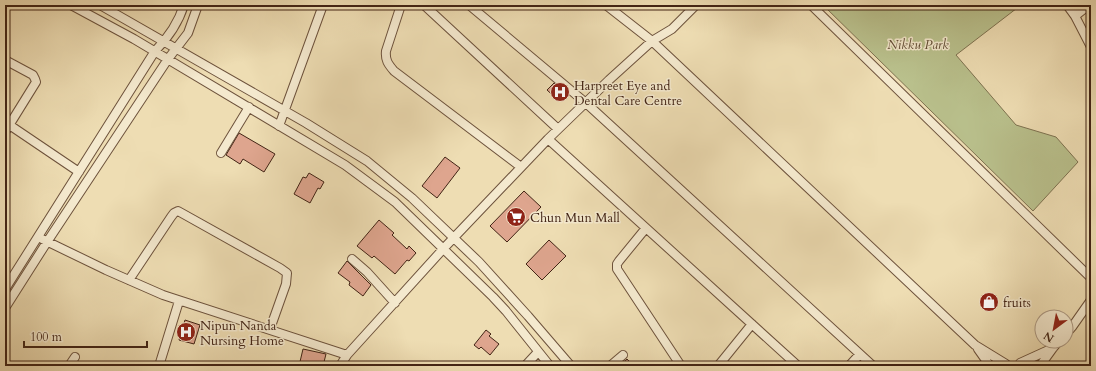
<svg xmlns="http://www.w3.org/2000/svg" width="1096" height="371" viewBox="0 0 1096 371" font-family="Cardo,serif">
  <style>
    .green { fill: #b9c08c; stroke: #7e7250 }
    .building { fill: #dea58e; stroke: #422415 }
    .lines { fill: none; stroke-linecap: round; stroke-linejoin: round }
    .minor-casing { stroke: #6d523c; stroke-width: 10 }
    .minor { stroke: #f4e9ce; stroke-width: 8 }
    .labels { text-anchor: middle; stroke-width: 3; stroke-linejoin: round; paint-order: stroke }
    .park-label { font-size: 13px; font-style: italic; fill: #604b33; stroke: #f4e9ce }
    .poi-label { font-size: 13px; fill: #422415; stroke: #f4e9ce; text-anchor: start }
  </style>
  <rect width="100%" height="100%" fill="#eeddb3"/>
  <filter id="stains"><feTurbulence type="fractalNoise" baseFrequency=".005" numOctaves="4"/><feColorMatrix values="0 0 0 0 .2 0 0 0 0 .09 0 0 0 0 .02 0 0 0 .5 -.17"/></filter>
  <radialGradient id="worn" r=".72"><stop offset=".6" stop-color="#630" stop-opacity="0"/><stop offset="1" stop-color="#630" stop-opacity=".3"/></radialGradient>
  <path class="green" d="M823,5H1021L956,55L1016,125L1056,137L1078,162L1033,211Z"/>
  <path class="building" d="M554,83L567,94L559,101L547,90Z
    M239,133L275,154L264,172L243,159L240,164L226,155Z
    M445,157L460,168L437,198L422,186Z
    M309,173L324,182L320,189L318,188L310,203L294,194L303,177L306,178Z
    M524,191L541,207L507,242L490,226Z
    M379,220L394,233L392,235L407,249L409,246L416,253L409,261L407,260L395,274L374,256L372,258L357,246Z
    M549,240L566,256L542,280L526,264Z
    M347,261L371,285L363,296L349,285L350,282L338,273Z
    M185,320L200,325L194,344L179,340Z
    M486,330L491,334L489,336L499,344L490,355L481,347L479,349L474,345Z
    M303,349L326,354L323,366H299Z
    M627,359L634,366H619Z"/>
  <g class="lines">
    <g class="minor-casing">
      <path id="minor" d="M71,5L134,39L345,165L395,202L493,297L506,311L550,366
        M100,5L306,123L367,161L412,198L479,262L528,316L571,366
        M401,5L386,51C385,60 388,64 394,71L521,167
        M424,5L558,129
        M469,5L586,103L873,366
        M606,5L652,41L975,345L1006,364
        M811,5L1091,278
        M1067,5L1075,16L1091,47
        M1075,16L1089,5
        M5,60L33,75L35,79L36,82L5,132
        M5,122L79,172
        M279,126L323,5
        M548,139L798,366
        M221,153L249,107
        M646,228L619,261L617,264V269L681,366
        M42,239L106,270L163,295L347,355
        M352,259L367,272L395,303
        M129,280L171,217L174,213L178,211L280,268L287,273L286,284L270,329
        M5,289L155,51C169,37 178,24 184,5
        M5,308L47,242L168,59L188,33L198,5
        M1066,334L1072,327L1091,300
        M978,349L990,366
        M1020,363L1053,348
        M69,366L75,357
        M159,366L179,301
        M340,366L347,355L444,248L548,139L609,80L652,41L672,29L696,5
        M525,366L538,352
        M610,366L623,355
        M718,366L752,324
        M849,366L860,354
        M1040,366L1053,348L1059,341"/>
    </g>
    <use href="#minor" class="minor"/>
  </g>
  <defs>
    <g id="hospital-disc" transform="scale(1)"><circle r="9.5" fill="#8f2418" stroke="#f4e9ce"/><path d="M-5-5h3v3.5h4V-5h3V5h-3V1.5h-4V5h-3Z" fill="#fff"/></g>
    <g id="supermarket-disc" transform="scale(1)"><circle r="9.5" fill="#8f2418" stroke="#f4e9ce"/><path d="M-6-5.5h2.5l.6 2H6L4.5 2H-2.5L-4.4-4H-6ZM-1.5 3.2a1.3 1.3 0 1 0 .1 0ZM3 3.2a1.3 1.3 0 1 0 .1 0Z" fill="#fff"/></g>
    <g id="shop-disc" transform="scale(1)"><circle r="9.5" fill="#8f2418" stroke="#f4e9ce"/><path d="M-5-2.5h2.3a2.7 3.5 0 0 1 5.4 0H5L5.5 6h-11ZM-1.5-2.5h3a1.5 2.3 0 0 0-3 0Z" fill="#fff"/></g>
  </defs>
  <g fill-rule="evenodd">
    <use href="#hospital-disc" x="560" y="92"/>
    <use href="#supermarket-disc" x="516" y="217"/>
    <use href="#shop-disc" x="989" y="302"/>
    <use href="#hospital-disc" x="186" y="332"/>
  </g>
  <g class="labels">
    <g class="park-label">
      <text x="918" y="49">Nikku Park</text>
    </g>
    <g class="poi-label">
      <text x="574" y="90">Harpreet Eye and<tspan x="574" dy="15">Dental Care Centre</tspan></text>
      <text x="530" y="222">Chun Mun Mall</text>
      <text x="1003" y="307">fruits</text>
      <text x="200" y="330">Nipun Nanda<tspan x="200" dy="15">Nursing Home</tspan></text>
    </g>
  </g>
  <rect width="1096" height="371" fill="none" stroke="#eeddb3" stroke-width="20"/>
  <rect x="6" y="6" width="1084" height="359" fill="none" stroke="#422415" stroke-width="2"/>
  <rect x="10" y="10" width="1076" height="351" fill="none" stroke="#422415"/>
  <g transform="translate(1054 329) rotate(212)"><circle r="19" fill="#f4e9ce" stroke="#ad9a84"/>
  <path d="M0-3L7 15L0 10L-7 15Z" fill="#8f2418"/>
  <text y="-6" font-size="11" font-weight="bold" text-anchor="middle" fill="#422415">N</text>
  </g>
  <path d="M24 341v6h123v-6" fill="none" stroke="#422415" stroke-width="2"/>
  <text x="30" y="341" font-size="12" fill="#422415" stroke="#f4e9ce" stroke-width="3" paint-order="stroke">100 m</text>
  <rect width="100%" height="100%" filter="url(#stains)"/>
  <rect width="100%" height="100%" fill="url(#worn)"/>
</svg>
